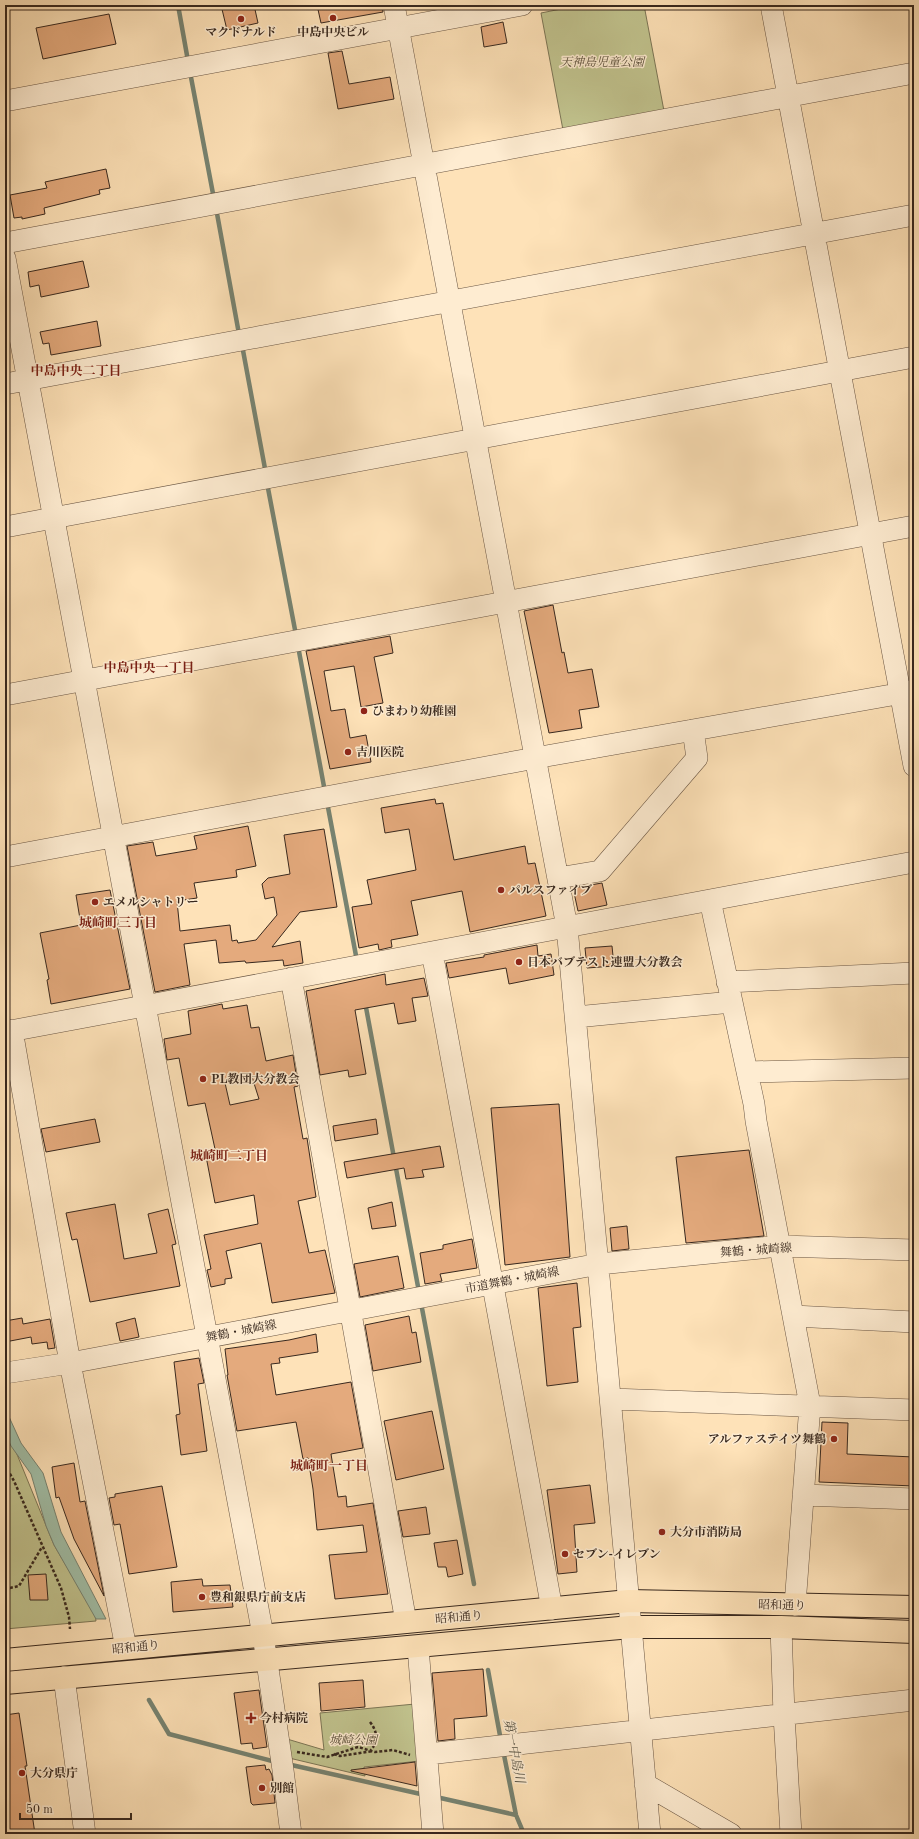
<svg xmlns="http://www.w3.org/2000/svg" width="919" height="1839" viewBox="0 0 919 1839" font-family="'Old Standard TT','Noto Serif JP',serif">
  <style>
    .green { fill: #c1c38e; stroke: #7c7656 }
    .water { fill: #a1bfa8; stroke: #778371 }
    .lines { fill: none; stroke-linecap: round; stroke-linejoin: round }
    .stream { stroke: #778371; stroke-width: 4.5 }
    .building { fill: #e4aa7d; stroke: #38281e; fill-rule: evenodd }
    .minor-casing { stroke: #6a5644; stroke-width: 22 }
    .highway-casing { stroke: #38281e; stroke-width: 24 }
    .path { stroke: #38281e; stroke-width: 2.5; stroke-dasharray: 3 2; stroke-linecap: butt }
    .minor { stroke: #feecd1; stroke-width: 21 }
    .highway { stroke: #fee2b8; stroke-width: 22 }
    .poi-dot { fill: #8f2418; stroke: #feecd1; stroke-width: 1.5 }
    .labels { text-anchor: middle; stroke-width: 3; stroke-linejoin: round; paint-order: stroke }
    .poi-label { font-size: 12px; font-weight: bold; fill: #38281e; stroke: #feecd1; text-anchor: start }
    .park-label { font-size: 12px; font-style: italic; fill: #5a4f3a; stroke: #feecd1 }
    .street-label { font-size: 12px; fill: #38281e; stroke: #feecd1 }
    .neighbourhood-label { font-size: 13px; font-weight: bold; fill: #7a1f14; stroke: #feecd1 }
    .water-label { font-size: 13px; font-style: italic; fill: #524e40; stroke: #feecd1 }
  </style>
  <rect width="100%" height="100%" fill="#fee2b8"/>
  <filter id="stains"><feTurbulence type="fractalNoise" baseFrequency=".005" numOctaves="4"/><feColorMatrix values="0 0 0 0 .2 0 0 0 0 .09 0 0 0 0 .02 0 0 0 .5 -.17"/></filter>
  <radialGradient id="worn" r=".72"><stop offset=".6" stop-color="#630" stop-opacity="0"/><stop offset="1" stop-color="#630" stop-opacity=".3"/></radialGradient>
  <path class="green" d="M581,5H644L664,111L563,130L541,13Z
    M5,1425L54,1545L95,1615L96,1621L5,1629Z
    M415,1704L419,1761L364,1767L365,1776L289,1758L287,1739L324,1750L320,1713Z"/>
  <path class="water" d="M5,1408L21,1443L43,1473L61,1532L106,1619H96L54,1545L46,1526L31,1474L11,1446L5,1433Z"/>
  <g class="lines">
    <path class="stream" d="M178,5L188,61
      M190,72L214,199
      M216,208L239,334
      M242,345L266,474
      M267,483L296,635
      M298,646L325,792
      M327,802L357,961
      M365,1002L419,1292
      M421,1303L474,1584
      M488,1670L501,1741
      M149,1700L169,1734L276,1762
      M503,1750L516,1815L524,1834
      M287,1764L425,1795
      M436,1797L516,1815"/>
  </g>
  <path class="building" d="M221,5H254L258,23L227,30Z
    M317,5H382L383,12L321,23Z
    M109,14L116,44L43,59L36,28Z
    M503,22L507,43L484,47L481,27Z
    M342,51L349,84L390,77L394,99L338,109L328,53Z
    M106,169L110,188L99,190L100,194L44,208L45,214L22,219V217L14,218L10,195L47,188L45,182Z
    M83,261L89,287L41,297L39,285L30,287L28,272Z
    M97,321L101,346L51,355L49,343L43,344L40,332Z
    M553,605L562,653L564,652L568,673L592,669L599,707L579,710L582,728L549,733L524,611Z
    M390,636L393,653L374,657L383,703L361,707L354,666L324,671L331,711L345,709L350,738L366,735L371,762L330,769L306,651Z
    M435,799L436,804L443,803L454,860L525,846L528,864L535,863L546,916L470,932L462,891L411,901L418,935L391,940L392,947L379,950L378,944L359,948L352,907L372,904L367,880L416,870L409,829L385,833L381,808Z
    M248,826L256,866L236,870L237,877L194,883L197,898L177,901L180,931L230,925L232,941L237,940L238,943L256,940L277,915L274,897L265,899L262,884L268,878L290,874L284,835L324,829L337,907L300,912L272,947L300,941L303,963L284,966L283,960L246,963L245,961L219,963L216,940L184,944L190,985L155,992L127,846L153,842L156,856L197,849L194,836Z
    M602,883L607,905L578,911L573,888Z
    M110,890L130,989L51,1004L47,980L49,979L40,933L81,925L76,895Z
    M537,945L538,956L551,954L554,975L509,984L506,968L449,978L446,963L484,957V955Z
    M612,946L614,966L587,968L585,948Z
    M385,974L386,985L424,978L428,996L412,998L416,1021L398,1024L394,1003L355,1010L366,1074L349,1077L348,1070L320,1075L306,991Z
    M222,1004L223,1009L247,1005L251,1028L259,1027L266,1061L293,1055L298,1086L294,1087L303,1139L307,1138L316,1197L298,1201L309,1253L325,1250L335,1293L272,1303L261,1243L226,1251L232,1278L225,1279V1284L211,1287L207,1270L211,1269L204,1235L258,1224L254,1195L215,1203L205,1151L215,1149L205,1103L188,1106L179,1058L167,1060L164,1039L191,1034L188,1011ZM252,1077L259,1099L230,1105L225,1083Z
    M559,1104L570,1257L505,1265L491,1108Z
    M95,1119L100,1142L46,1152L41,1129Z
    M376,1119L378,1134L335,1141L333,1126Z
    M440,1146L444,1167L422,1170L424,1177L406,1179L404,1168L347,1178L344,1162Z
    M749,1150L764,1236L686,1243L676,1157Z
    M392,1202L396,1226L372,1229L368,1208Z
    M115,1204L124,1259L157,1253L148,1214L168,1209L176,1244L172,1245L180,1286L90,1302L77,1239L72,1240L66,1213Z
    M627,1226L629,1249L612,1251L610,1228Z
    M472,1239L477,1268L440,1274L442,1281L425,1284L420,1253L443,1249V1245Z
    M398,1256L404,1288L360,1297L354,1264Z
    M577,1283L581,1327L573,1328L578,1382L547,1386L538,1288Z
    M409,1316L412,1333L416,1332L421,1362L373,1371L365,1325Z
    M22,1318L23,1324L50,1319L55,1348L48,1349L47,1342L32,1344L31,1337L5,1342V1321Z
    M135,1318L139,1337L120,1341L116,1323Z
    M316,1334L318,1352L279,1358L280,1363L271,1364L276,1395L351,1382L363,1448L331,1454L338,1497L346,1496L347,1507L373,1503L388,1594L335,1599L329,1555L367,1552L363,1525L317,1530L313,1489L308,1458L303,1459L296,1422L237,1431L227,1375H228L225,1349L289,1340Z
    M199,1358L204,1383L198,1384L207,1451L181,1455L176,1415L180,1414L174,1362Z
    M432,1411L444,1469L396,1480L384,1421Z
    M822,1422L848,1423L847,1454L914,1457V1486L819,1482Z
    M74,1463L80,1502L85,1501L104,1596L74,1539L59,1497L56,1498L52,1467Z
    M590,1485L595,1523L574,1525L577,1572L558,1574L547,1490Z
    M162,1486L177,1567L129,1574L120,1524L114,1525L109,1498L115,1497V1494Z
    M426,1507L430,1534L403,1537L398,1511Z
    M457,1540L463,1574L448,1577L446,1567H438L434,1543Z
    M46,1574L48,1600H30L28,1575Z
    M202,1579L203,1586L230,1585L233,1607L173,1612L171,1582Z
    M483,1669L487,1716L454,1719L455,1739L438,1741L432,1673Z
    M363,1680L365,1707L321,1711L319,1683Z
    M259,1690L267,1747L253,1749L252,1743L241,1744L234,1693Z
    M19,1713L27,1766H25L35,1834H5V1715Z
    M415,1762L417,1786L351,1771V1770Z
    M265,1765L266,1770L269,1769L272,1775L275,1803L253,1805L251,1803L246,1767Z"/>
  <g class="lines">
    <g class="minor-casing">
      <path id="minor" d="M394,5L567,927L650,1834
        M771,5L914,766
        M5,101L522,5
        M5,243L914,73
        M5,258L263,1635L283,1770L291,1834
        M5,384L914,215
        M5,527L914,357
        M5,695L914,526
        M5,857L535,758L914,691
        M558,878L600,871L697,758L693,730
        M710,900L754,1104L756,1121L810,1405L795,1605
        M432,952L552,1609
        M291,978L406,1622
        M727,982L914,973
        M576,1017L732,1002
        M12,1030L70,1363L126,1648
        M5,1032L914,862
        M747,1072L914,1068
        M793,1316L914,1322
        M5,1373L70,1363L599,1264L780,1246L914,1250
        M611,1399L914,1410
        M803,1495L914,1499
        M781,1627L784,1715L791,1834
        M418,1647L433,1834
        M64,1677L85,1834
        M428,1754L914,1700
        M645,1784L731,1834"/>
    </g>
    <g class="highway-casing">
      <path id="highway" d="M5,1660L629,1601L914,1607
        M5,1683L631,1627H781L914,1632"/>
    </g>
    <path class="path" d="M5,1465L14,1481L61,1588L69,1617L70,1629
      M5,1589L19,1586L42,1547
      M5,1628L6,1635
      M370,1722C377,1731 379,1741 371,1750
      M297,1752L327,1757L358,1747L375,1752L393,1750L410,1755
      M334,1754L340,1756L373,1751"/>
    <use href="#minor" class="minor"/>
    <use href="#highway" class="highway"/>
  </g>
  <g class="poi-dot">
    <circle cx="333" cy="18" r="4"/>
    <circle cx="241" cy="19" r="4"/>
    <circle cx="364" cy="711" r="4"/>
    <circle cx="348" cy="752" r="4"/>
    <circle cx="501" cy="890" r="4"/>
    <circle cx="95" cy="902" r="4"/>
    <circle cx="519" cy="962" r="4"/>
    <circle cx="203" cy="1079" r="4"/>
    <circle cx="834" cy="1439" r="4"/>
    <circle cx="662" cy="1532" r="4"/>
    <circle cx="565" cy="1554" r="4"/>
    <circle cx="202" cy="1597" r="4"/>
    <path d="M249 1712h4v4h4v4h-4v4h-4v-4h-4v-4h4z"/>
    <circle cx="22" cy="1773" r="4"/>
    <circle cx="262" cy="1788" r="4"/>
  </g>
  <g class="labels">
    <g class="poi-label">
      <text x="241" y="36" text-anchor="middle">マクドナルド</text>
      <text x="333" y="36" text-anchor="middle">中島中央ビル</text>
      <text x="372" y="715">ひまわり幼稚園</text>
      <text x="356" y="756">吉川医院</text>
      <text x="509" y="894">パルスファイブ</text>
      <text x="103" y="906">エメルシャトリー</text>
      <text x="527" y="966">日本バブテスト連盟大分教会</text>
      <text x="211" y="1083">PL教団大分教会</text>
      <text x="826" y="1443" text-anchor="end">アルファステイツ舞鶴</text>
      <text x="670" y="1536">大分市消防局</text>
      <text x="573" y="1558">セブン-イレブン</text>
      <text x="210" y="1601">豊和銀県庁前支店</text>
      <text x="260" y="1722">今村病院</text>
      <text x="30" y="1777">大分県庁</text>
      <text x="270" y="1792">別館</text>
    </g>
    <g class="park-label">
      <text x="602" y="66">天神島児童公園</text>
      <text x="353" y="1744">城崎公園</text>
    </g>
    <g class="street-label">
      <text transform="translate(756 1250) rotate(-4)" y="4">舞鶴・城崎線</text>
      <text transform="translate(512 1280) rotate(-11)" y="4">市道舞鶴・城崎線</text>
      <text transform="translate(241 1331) rotate(-11)" y="4">舞鶴・城崎線</text>
      <text transform="translate(782 1605) rotate(1)" y="4">昭和通り</text>
      <text transform="translate(459 1617) rotate(-5)" y="4">昭和通り</text>
      <text transform="translate(136 1647) rotate(-6)" y="4">昭和通り</text>
    </g>
    <g class="neighbourhood-label">
      <text x="76" y="375">中島中央二丁目</text>
      <text x="149" y="672">中島中央一丁目</text>
      <text x="118" y="927">城崎町三丁目</text>
      <text x="229" y="1160">城崎町二丁目</text>
      <text x="329" y="1470">城崎町一丁目</text>
    </g>
    <g class="water-label">
      <text transform="translate(515 1751) rotate(79)" y="5">第一中島川</text>
    </g>
  </g>
  <rect width="919" height="1839" fill="none" stroke="#fee2b8" stroke-width="20"/>
  <rect x="6" y="6" width="907" height="1827" fill="none" stroke="#38281e" stroke-width="2"/>
  <rect x="10" y="10" width="899" height="1819" fill="none" stroke="#38281e"/>
  <path d="M20 1813v6h111v-6" fill="none" stroke="#38281e" stroke-width="2"/>
  <text x="26" y="1813" font-size="12" fill="#38281e" stroke="#feecd1" stroke-width="3" paint-order="stroke">50 m</text>
  <rect width="100%" height="100%" filter="url(#stains)"/>
  <rect width="100%" height="100%" fill="url(#worn)"/>
</svg>
